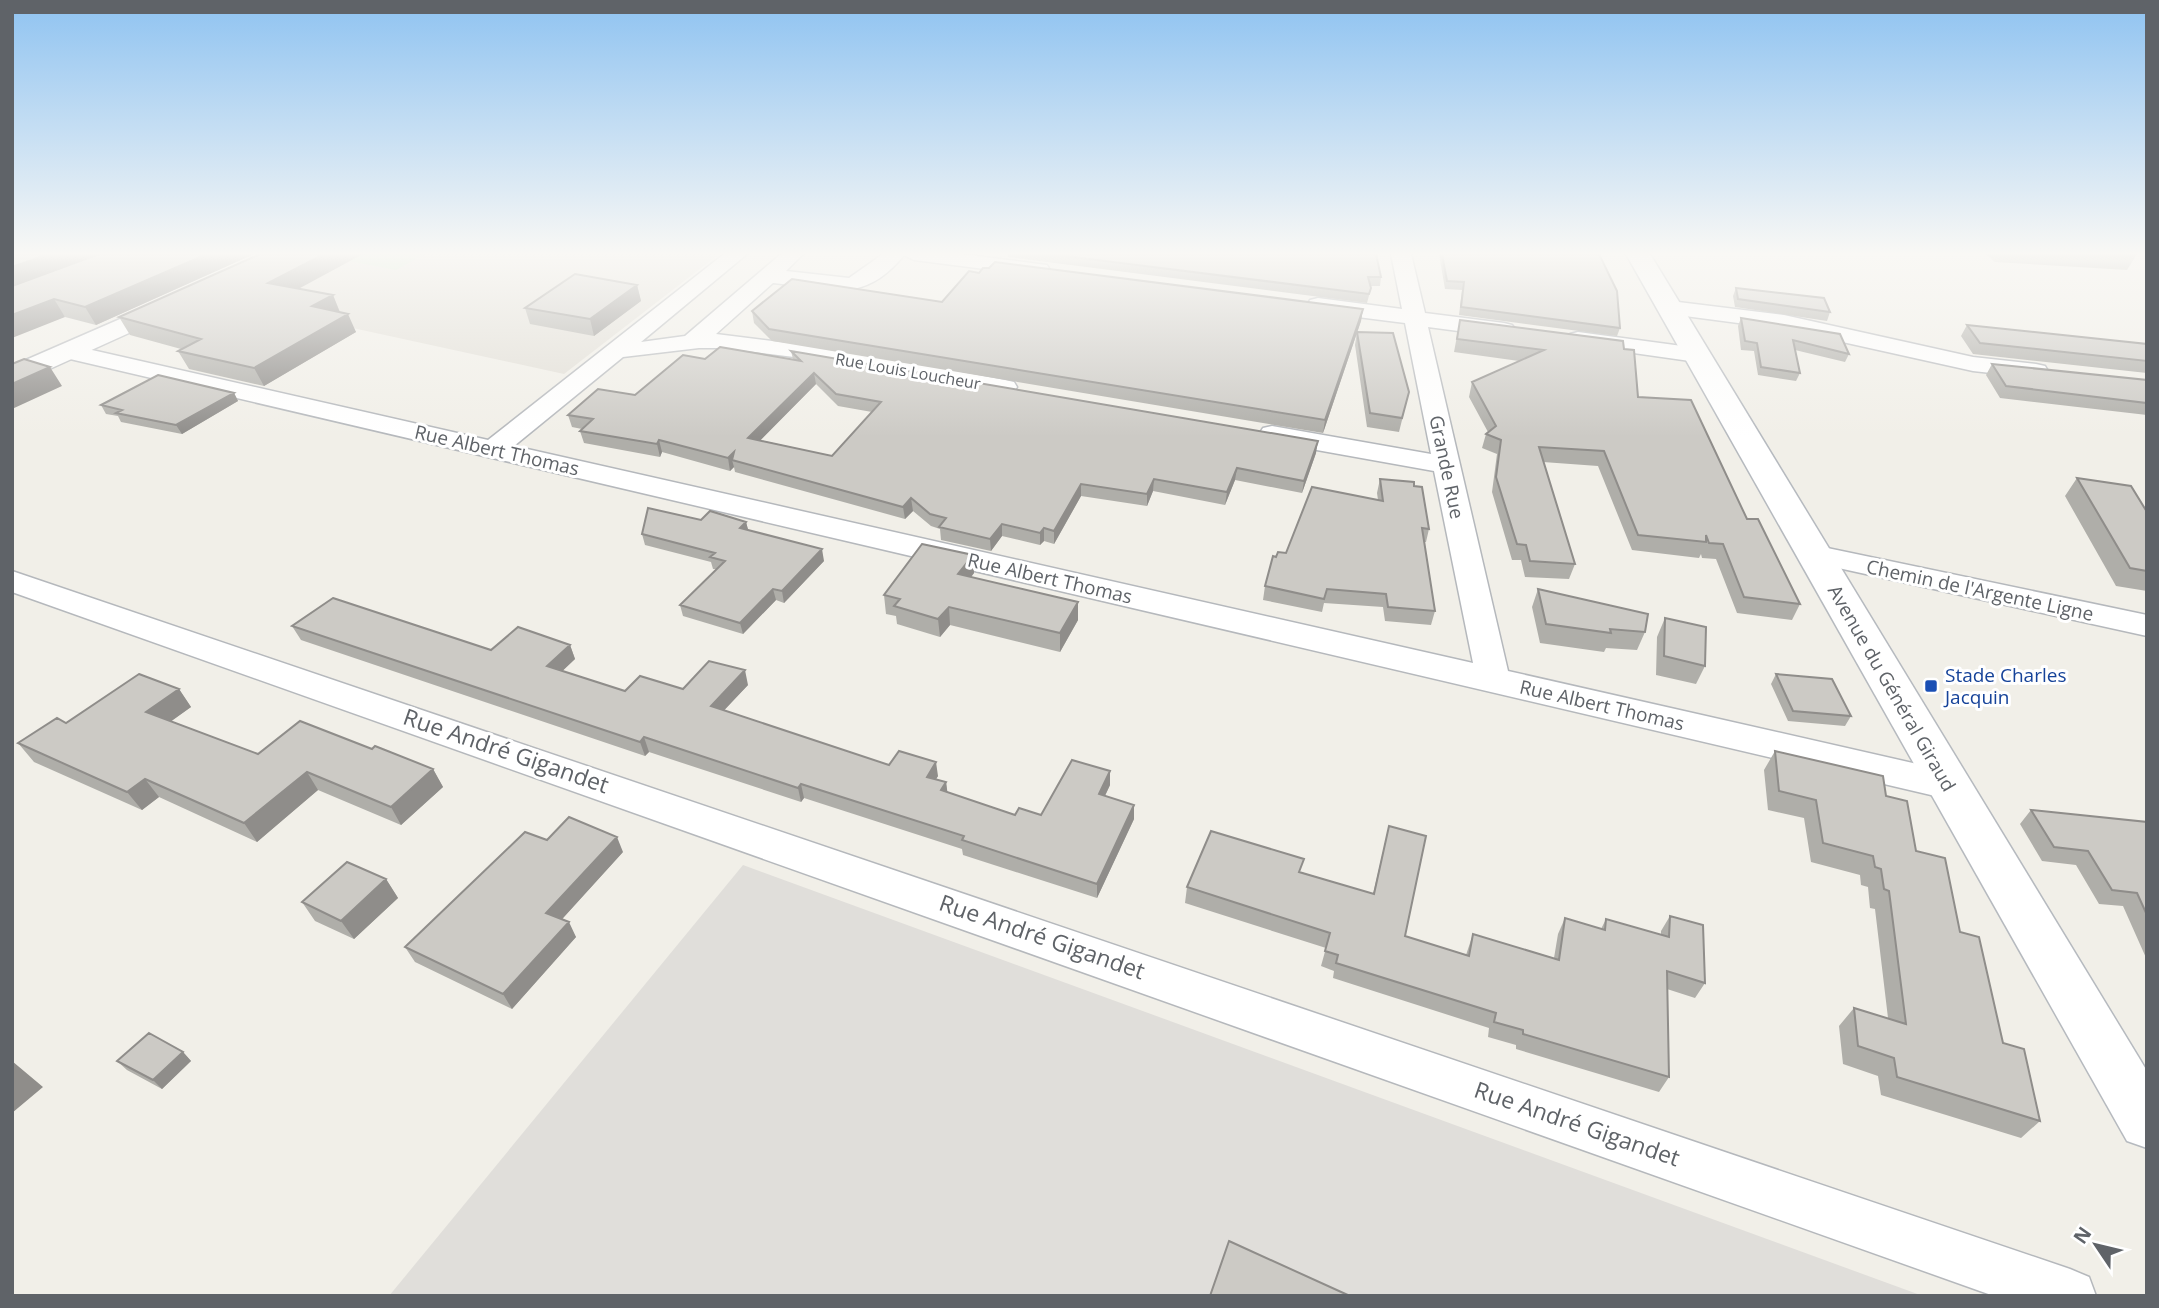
<svg xmlns="http://www.w3.org/2000/svg" width="2159" height="1308" viewBox="0 0 2159 1308" font-family="'Open Sans',sans-serif">
  <style>
    .industrial { fill: #e0deda }
    .education { fill: #e1ded6 }
    .green { fill: #c5e8c5 }
    .lines { fill: none; stroke-linecap: round; stroke-linejoin: round }
    .minor-casing { stroke: #b5b8bc; stroke-width: 3 }
    .tertiary-casing { stroke: #b5b8bc; stroke-width: 3 }
    .secondary-casing { stroke: #b6babf; stroke-width: 3 }
    .minor { fill: #fff; fill-rule: evenodd }
    .tertiary { fill: #fff; fill-rule: evenodd }
    .secondary { fill: #fff; fill-rule: evenodd }
    .wall { fill: #afaea9; fill-rule: evenodd }
    .shaded-wall { fill: #8f8d8a }
    .building { fill: #cccac5; stroke: #8f8d8a; stroke-width: 2; fill-rule: evenodd }
    .transit-dot { fill: #1a4fb4; stroke: #fff; stroke-width: 2.5 }
    .labels { text-anchor: middle; stroke-width: 6; stroke-linejoin: round; paint-order: stroke }
    .far-street-label { font-size: 16px; fill: #5f6368; stroke: #fff }
    .street-label { font-size: 19px; fill: #5f6368; stroke: #fff }
    .transit-label { font-size: 19px; fill: #164399; stroke: #fff; text-anchor: start }
    .near-street-label { font-size: 23px; fill: #5f6368; stroke: #fff }
  </style>
  <rect width="100%" height="100%" fill="#f1efe8"/>
  <path class="industrial" d="M743,865L1923,1296H389Z"/>
  <path class="education" d="M307,254H719L564,374L215,298Z"/>
  <path class="green" d="M363,254H425L396,270L349,261Z"/>
  <g class="lines">
    <g class="minor-casing">
      <path id="minor" d="M724,254H747L641,342L685,336L781,254H803L786,271L849,278L883,254H961L1039,264L1047,265L1050,270L1047,275L1039,276L914,260L904,255C864,305 828,289 773,283L716,334L830,348L1005,380L1014,382L1017,387L1014,392L1005,394L794,357L724,348H699L623,357L514,446L1473,663L1434,471L1272,442L1263,440L1259,434L1263,428L1272,426L1431,454L1405,323L1318,312L1310,310L1307,305L1310,300L1318,298L1402,309L1391,254H1411L1425,313L1504,323L1512,325L1516,330L1512,335L1504,337L1428,327L1508,671L1948,771L1961,775L1967,785L1961,795L1948,799L70,359L62,357L58,352L62,347L70,345L488,440Z
        M1670,301L1784,315L1973,357L2036,364L2045,366L2048,371L2045,376L2036,378L1973,371L1784,329L1662,313L1659,308L1662,303Z
        M1578,332L1697,348L1705,350L1709,355L1705,360L1697,362L1570,344L1566,339L1570,334Z
        M1813,545L2147,615V636L1802,560L1798,554L1802,548Z
        M12,571L2070,1269L2089,1277L2096,1296H1994L12,592Z"/>
    </g>
    <g class="tertiary-casing">
      <path id="tertiary" d="M173,296L182,299L186,304L182,309L12,386V366Z"/>
    </g>
    <g class="secondary-casing">
      <path id="secondary" d="M1626,254H1650L2147,1071V1148L2127,1141Z"/>
    </g>
    <use href="#minor" class="minor"/>
    <use href="#tertiary" class="tertiary"/>
    <use href="#secondary" class="secondary"/>
  </g>
  <path class="wall" d="M12,254H254L96,325L65,317Z
    M1008,254H1376L1381,277L1380,286H1370L1371,288L1367,303L1008,257Z
    M1439,254H1599L1620,328L1617,336L1459,315L1462,290L1445,289Z
    M1986,254H2137L2127,270L1995,262Z
    M637,285L641,301L594,336L530,324L525,308Z
    M1736,288L1830,312L1827,321L1735,307L1733,296Z
    M299,289L333,295L340,312L356,332L264,386L189,369L178,351L181,349L130,335L119,317Z
    M942,302L1363,309L1361,321L1323,433L772,341L754,323L752,311Z
    M1741,318L1849,354L1845,362L1795,350L1800,373L1796,381L1758,375L1754,351L1741,350L1738,326Z
    M1460,320L1624,349L1638,397L1747,519L1800,604L1792,620L1737,613L1716,559L1702,558L1701,554L1699,558L1632,550L1598,466L1543,462L1575,564L1569,579L1525,577L1521,560H1512L1492,492L1497,454L1482,448L1486,434L1488,432L1469,397L1472,382L1519,361L1454,352Z
    M1967,325L2147,344V373L1973,354L1961,336Z
    M1357,332L1409,392L1399,432L1367,427L1355,345Z
    M791,351L1316,453L1302,493L1235,480L1225,505L1153,491L1147,506L1081,496L1054,544L1044,541L1040,545L1002,536L991,551L941,540L940,529L931,526L913,511L905,519L735,472L734,467L730,471L662,452L660,457L584,443L580,431L582,429L572,427L568,415L635,395L705,359H793ZM816,384L838,406L872,412L832,456L760,440Z
    M1992,364L2147,380V415L2000,398L1986,375Z
    M234,393L238,401L182,434L121,422L118,416L106,414L101,405Z
    M2077,478L2147,512V591L2116,586L2065,496Z
    M1380,479L1414,486L1429,529L1426,542H1424L1435,611L1431,625L1385,621L1383,607L1324,603L1322,612L1263,600L1265,586L1276,557L1286,553L1378,500L1377,493Z
    M701,520L746,522L748,530L824,561L784,603L776,600L743,634L683,616L680,605L717,569H713L711,562L645,545L642,534Z
    M973,555L974,573L971,577L1078,620L1060,652L950,625L940,637L897,624L896,616L886,614L884,595Z
    M1538,589L1645,632L1637,650L1606,648L1604,652L1540,643L1532,607Z
    M1665,618L1705,666L1696,684L1656,675L1657,637Z
    M292,626L491,650L570,645L575,659L562,671L625,691L748,685L724,710L889,765L938,776L936,779L946,782L947,792L1015,815H1041L1110,771V785L1105,796L1134,819L1097,898L963,855L962,849L804,798L801,802L649,752L645,756L301,640Z
    M1776,674L1851,716L1845,726L1788,721L1771,684Z
    M179,689L191,707L171,721L258,754L372,749L433,769L443,787L401,825L318,790L257,842L159,797L142,810L34,762L18,743L66,723Z
    M1775,751L1886,796L1960,932L2003,1043L2040,1121L2021,1138L1881,1095L1878,1076L1843,1064L1839,1026L1854,1008L1888,1018L1875,909L1870,908L1868,887L1861,885L1860,875L1811,862L1804,818L1768,810L1764,770Z
    M2031,810L2147,822V960L2123,906L2099,904L2076,865L2042,861L2020,824Z
    M1389,826L1405,936L1466,955L1473,934L1554,958L1558,934L1565,918L1601,929L1606,919L1661,935V931L1670,916L1705,983L1695,998L1667,989L1669,1077L1659,1092L1516,1049V1045L1488,1037L1489,1028L1333,978L1334,971L1321,966L1326,948L1185,903L1187,887L1301,872L1373,894Z
    M623,852L562,919L576,937L512,1009L415,962L405,947Z
    M386,879L398,898L354,939L315,921L302,902Z
    M183,1052L191,1061L162,1089L127,1070L117,1061Z"/>
  <path class="shaded-wall" d="M49,254H103L12,289V267Z
    M207,254H254L96,325L85,307Z
    M324,254H363L276,301L268,283Z
    M637,285L641,301L594,336L590,319Z
    M333,295L340,313L312,306Z
    M54,299L65,317L12,338V315Z
    M1363,309L1361,321L1323,433L1325,420Z
    M348,314L356,332L264,386L254,368Z
    M50,367L62,386L12,409V384Z
    M814,373L816,384L751,450L748,438Z
    M234,393L238,401L182,434L176,425Z
    M659,440L662,452L660,457L657,444Z
    M1318,441L1316,453L1302,493L1304,481Z
    M734,452L732,460L734,467L730,471L728,458Z
    M1237,468L1235,480L1225,505L1227,492Z
    M1154,479L1153,491L1147,506V494Z
    M1081,484V496L1054,544V531Z
    M911,498L913,511L905,519L903,507Z
    M746,522L749,533L740,528Z
    M1002,524V536L991,551L990,539Z
    M1044,528V541L1040,545V533Z
    M822,549L824,561L784,603L782,591Z
    M973,555L974,573L959,593L958,574Z
    M773,589L776,600L743,634L740,623Z
    M1078,602V620L1060,652V633Z
    M949,607L950,625L940,637L938,619Z
    M570,645L575,659L553,680L547,666Z
    M745,670L748,685L715,720L711,706Z
    M179,689L191,707L159,730L146,712Z
    M644,737L649,752L645,756L640,742Z
    M936,762L938,776L929,791L927,777Z
    M433,769L443,787L401,825L391,807Z
    M1110,771V785L1099,808V794Z
    M307,772L318,790L257,842L244,823Z
    M145,779L159,797L142,810L127,792Z
    M946,782L948,796L941,790Z
    M801,784L804,798L801,802L798,788Z
    M1134,805V819L1097,898V884Z
    M617,837L623,852L554,928L546,913Z
    M386,879L398,898L354,939L341,921Z
    M569,922L576,937L512,1009L503,994Z
    M183,1052L191,1061L162,1089L153,1080Z
    M12,1061L43,1087L12,1113Z"/>
  <path class="building" d="M12,254H49L12,267Z
    M99,254H207L85,307L54,299L12,315V286Z
    M260,254H324L268,283L333,295L312,306L348,314L254,368L178,351L201,339L119,317Z
    M1049,254H1376L1381,277H1368L1371,288L1369,294Z
    M1442,254H1599L1617,291L1620,328L1461,307L1464,282L1447,281Z
    M995,262L1363,309L1325,420L769,329L752,311L792,279L942,302L969,271L979,273L983,268H989Z
    M575,274L637,285L590,319L525,308Z
    M1736,288L1824,298L1830,312L1738,299Z
    M1741,318L1840,334L1849,354L1793,340L1800,373L1761,367L1757,343L1745,341Z
    M1460,320L1623,341L1624,349L1634,350L1638,397L1691,400L1747,519H1758L1800,604L1744,597L1723,544L1709,543L1706,535V542L1638,535L1604,451L1539,447L1575,564L1530,561L1526,545L1517,544L1496,477L1501,440L1486,434L1496,426L1472,382L1544,350L1457,339Z
    M1967,325L2147,344V361L1980,343Z
    M1357,332L1393,333L1409,392L1402,418L1370,413Z
    M720,347L801,361L791,351L1318,441L1304,481L1237,468L1227,492L1154,479L1147,494L1081,484L1054,531L1044,528L1040,533L1002,524L990,539L939,527L946,518L930,514L911,498L903,507L732,460L734,452L728,458L659,440L657,444L580,431L593,419L568,415L598,389L635,395L683,355L705,359ZM814,373L836,394L881,402L832,456L748,438Z
    M24,359L50,367L12,384V364Z
    M1992,364L2147,380V403L2006,386Z
    M158,375L234,393L176,425L116,413L122,410L101,405Z
    M2077,478L2131,486L2147,512V571L2130,568Z
    M1380,479L1414,482V486L1422,487L1429,529L1422,528L1435,611L1388,607L1386,594L1327,589L1324,599L1265,586L1273,556L1276,557L1278,552L1286,553L1312,487L1383,501Z
    M648,508L701,520L710,511L746,522L740,528L822,549L782,591L773,589L740,623L680,605L725,561L710,557L715,553L642,534Z
    M922,544L973,555L958,574L1078,602L1060,633L949,607L938,619L894,606L900,599L884,595Z
    M1538,589L1648,614L1645,632L1610,629L1611,633L1546,624Z
    M333,598L491,650L518,627L570,645L547,666L625,691L640,676L683,689L709,661L745,670L711,706L889,765L899,751L936,762L927,777L946,782L941,790L1015,815L1019,808L1041,815L1072,760L1110,771L1099,794L1134,805L1097,884L962,840L964,836L801,784L798,788L644,737L640,742L292,626Z
    M1665,618L1706,627L1705,666L1664,656Z
    M139,674L179,689L146,712L258,754L300,721L372,749L375,746L433,769L391,807L307,772L244,823L145,779L127,792L18,743L57,718L66,723Z
    M1776,674L1832,679L1851,716L1793,711Z
    M1775,751L1883,776L1886,796L1907,801L1916,851L1945,858L1960,932L1979,937L2003,1043L2024,1049L2040,1121L1897,1077L1894,1058L1858,1046L1854,1008L1906,1024L1889,891L1884,889L1881,869L1875,867L1873,856L1823,843L1816,800L1779,791Z
    M2031,810L2147,822V915L2137,893L2112,890L2088,851L2054,847Z
    M569,817L617,837L546,913L569,922L503,994L405,947L525,832L547,840Z
    M1389,826L1426,836L1405,936L1469,956L1473,934L1559,960L1565,918L1605,930L1606,919L1669,937L1670,916L1703,925L1705,983L1667,971L1669,1077L1523,1034V1030L1494,1022L1496,1013L1336,963L1338,955L1325,951L1330,933L1187,887L1211,831L1304,859L1299,872L1374,894Z
    M347,862L386,879L341,921L302,902Z
    M149,1033L183,1052L153,1080L117,1061Z
    M1229,1241L1350,1296H1210Z"/>
  <linearGradient id="sky" x2="0" y2="1"><stop stop-color="#8fc3f1"/><stop offset="0.58" stop-color="#f9f8f5"/><stop offset="1" stop-color="#f9f8f5" stop-opacity="0"/></linearGradient>
  <rect width="2159" height="437" fill="url(#sky)"/>
  <rect class="transit-dot" x="1924" y="679" width="14" height="14" rx="3.5"/>
  <g class="labels">
    <g class="far-street-label">
      <text transform="translate(908 371) rotate(10)" y="6">Rue Louis Loucheur</text>
    </g>
    <g class="street-label">
      <text transform="translate(497 450) rotate(13)" y="7">Rue Albert Thomas</text>
      <text transform="translate(1447 467) rotate(78)" y="7">Grande Rue</text>
      <text transform="translate(1050 578) rotate(13)" y="7">Rue Albert Thomas</text>
      <text transform="translate(1980 590) rotate(12)" y="7">Chemin de l'Argente Ligne</text>
      <text transform="translate(1892 688) rotate(60)" y="7">Avenue du Général Giraud</text>
      <text transform="translate(1602 705) rotate(13)" y="7">Rue Albert Thomas</text>
    </g>
    <g class="transit-label">
      <text x="1945" y="682">Stade Charles<tspan x="1945" dy="22">Jacquin</tspan></text>
    </g>
    <g class="near-street-label">
      <text transform="translate(506 751) rotate(19)" y="8">Rue André Gigandet</text>
      <text transform="translate(1042 937) rotate(19)" y="8">Rue André Gigandet</text>
      <text transform="translate(1577 1124) rotate(19)" y="8">Rue André Gigandet</text>
    </g>
  </g>
  <rect width="2159" height="1308" fill="none" stroke="#5f6368" stroke-width="28"/>
  <g transform="translate(2096 1245) rotate(305)" stroke="#ffffff" stroke-width="5" paint-order="stroke">
  <path d="M0-5L12 26L0 18L-12 26Z" fill="#5f6368"/>
  <text y="-10" font-size="19" font-weight="bold" text-anchor="middle" fill="#5f6368">N</text>
  </g>
</svg>
